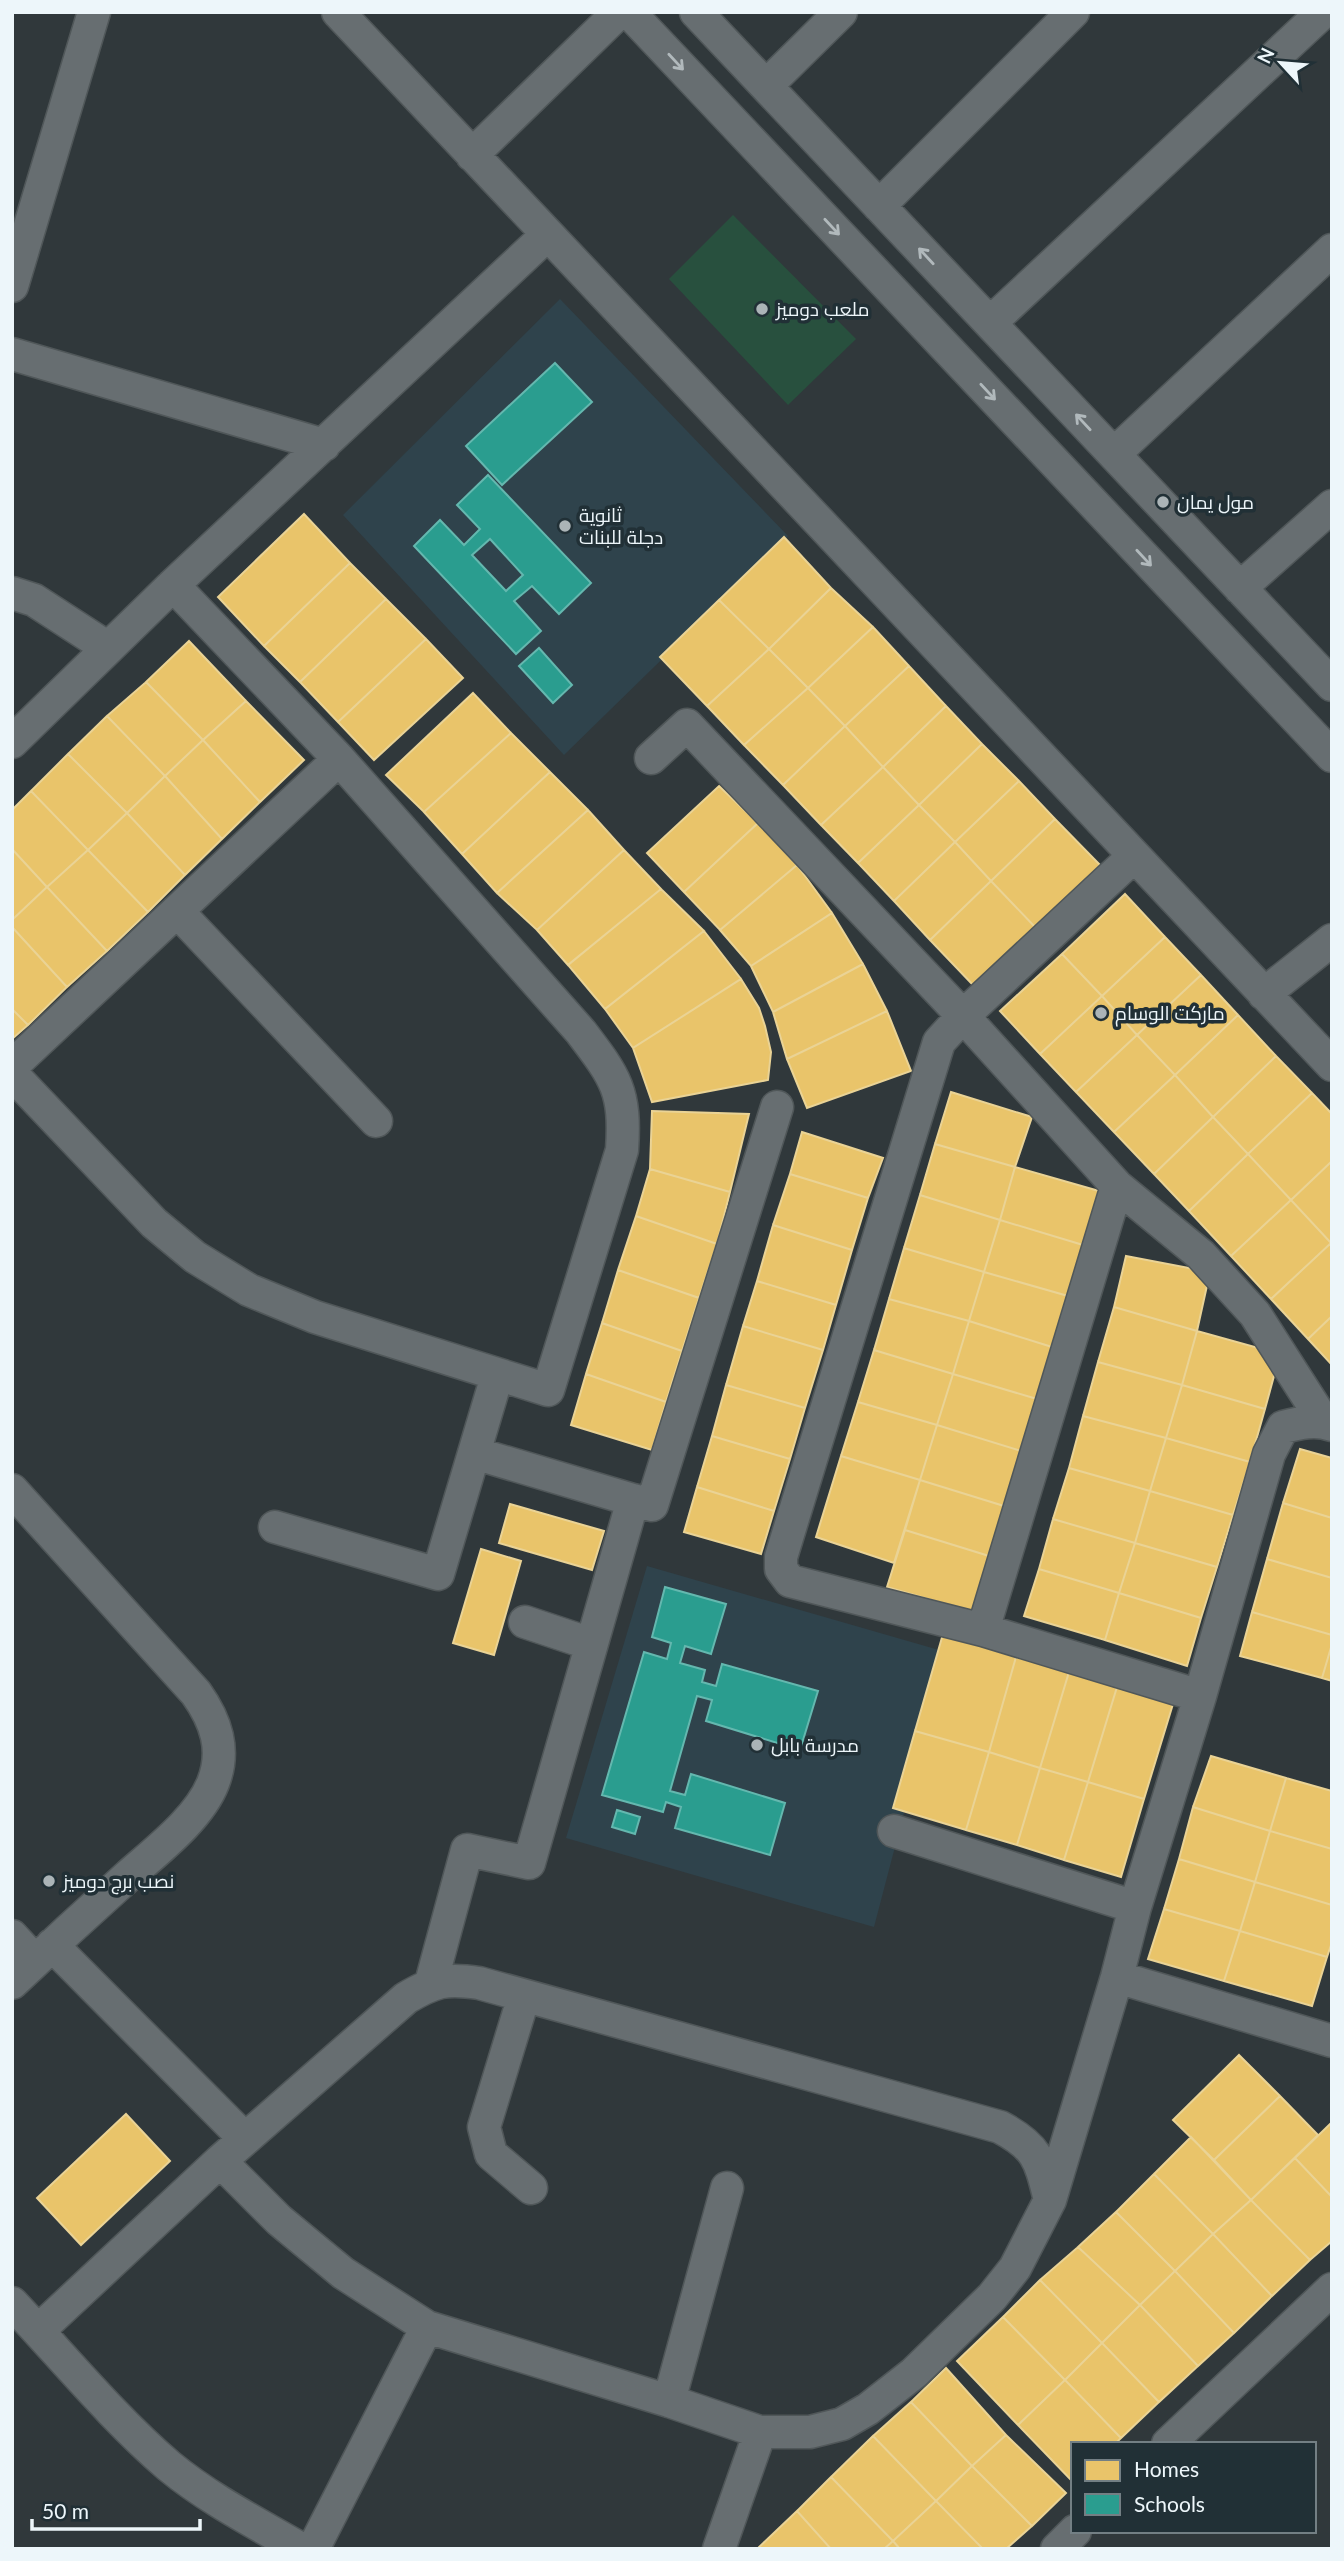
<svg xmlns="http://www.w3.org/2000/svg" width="1344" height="2561" viewBox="0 0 1344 2561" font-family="Lato,Cairo,sans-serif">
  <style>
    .built { fill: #2f434c }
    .pitch { fill: #28503e }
    .homes { fill: #e9c46a; stroke: #ead395; stroke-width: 2 }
    .schools { fill: #2a9d8f; stroke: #64b8af; stroke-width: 2; fill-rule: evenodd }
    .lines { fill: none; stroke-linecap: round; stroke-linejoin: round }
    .minor-casing { stroke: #505759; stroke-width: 35 }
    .minor { stroke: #676e71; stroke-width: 32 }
    .oneway { stroke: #b1b9bc }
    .poi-dot { fill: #abb4b7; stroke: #213036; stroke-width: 2.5 }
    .labels { text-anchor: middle; stroke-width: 7; stroke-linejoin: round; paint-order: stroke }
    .poi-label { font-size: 19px; fill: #edf6fa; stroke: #213036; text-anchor: start }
  </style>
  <rect width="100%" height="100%" fill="#30383b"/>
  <path class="built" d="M560,299L788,536L564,755L343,515Z
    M647,1566L946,1652L874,1927L566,1838Z"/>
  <path class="pitch" d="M733,215L856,339L788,405L669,279Z"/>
  <path class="homes" d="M304,514L350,563L264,646L218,597Z
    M784,537L831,588L769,649L719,600Z
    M350,563L386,599L300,682L264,646Z
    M831,588L873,627L808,688L769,649Z
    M386,599L426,639L338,722L300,682Z
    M719,600L769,649L707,706L660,657Z
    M873,627L909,666L845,726L808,688Z
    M426,639L463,678L374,760L338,722Z
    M189,641L246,701L203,740L146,682Z
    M769,649L808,688L744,745L707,706Z
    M909,666L946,706L883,767L845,726Z
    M146,682L203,740L165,776L107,716Z
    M808,688L845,726L783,785L744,745Z
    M473,693L511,733L424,812L386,775Z
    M246,701L304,760L260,802L203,740Z
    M946,706L982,744L919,805L883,767Z
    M107,716L165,776L127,813L68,754Z
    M845,726L883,767L821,825L783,785Z
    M511,733L550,772L462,854L424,812Z
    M203,740L260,802L222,839L165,776Z
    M982,744L1019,781L955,842L919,805Z
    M68,754L127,813L88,850L31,791Z
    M883,767L919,805L858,863L821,825Z
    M550,772L588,810L497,893L462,854Z
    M165,776L222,839L185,875L127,813Z
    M1019,781L1055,819L991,881L955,842Z
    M719,786L758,823L684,892L647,853Z
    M31,791L88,850L47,887L12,849V810Z
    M919,805L955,842L894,901L858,863Z
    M588,810L624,850L537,930L497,893Z
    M127,813L185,875L148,912L88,850Z
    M1055,819L1101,866L1036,928L991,881Z
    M758,823L797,865L720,930L684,892Z
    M955,842L991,881L930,940L894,901Z
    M12,849L47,887L12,920Z
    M88,850L148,912L107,951L47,887Z
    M624,850L661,889L568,965L537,930Z
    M797,865L832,913L751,966L720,930Z
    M991,881L1036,928L974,986L930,940Z
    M47,887L107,951L67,987L12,927V920Z
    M661,889L704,931L605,1009L568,965Z
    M1125,894L1165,937L1102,996L1062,954Z
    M832,913L863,964L773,1012L751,966Z
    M12,927L67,987L28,1025L12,1009Z
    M704,931L741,979L633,1048L605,1009Z
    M1165,937L1201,975L1137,1035L1102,996Z
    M1062,954L1102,996L1040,1054L1000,1011Z
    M863,964L887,1011L787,1059L773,1012Z
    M1201,975L1238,1015L1175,1075L1137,1035Z
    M741,979L759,1008L765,1026L771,1052L768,1080L652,1102L633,1048Z
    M1102,996L1137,1035L1076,1092L1040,1054Z
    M12,1009L28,1025L12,1039Z
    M887,1011L911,1071L807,1108L787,1059Z
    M1238,1015L1276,1056L1213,1117L1175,1075Z
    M1137,1035L1175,1075L1114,1132L1076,1092Z
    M1276,1056L1312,1093L1248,1154L1213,1117Z
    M1175,1075L1213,1117L1154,1174L1114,1132Z
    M951,1092L1032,1117L1015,1167L935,1144Z
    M1312,1093L1332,1114V1161L1291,1200L1248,1154Z
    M652,1111L749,1114L730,1192L650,1169Z
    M1213,1117L1248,1154L1189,1211L1154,1174Z
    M802,1132L883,1158L868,1198L790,1174Z
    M935,1144L1015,1167L1000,1220L920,1195Z
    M1248,1154L1291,1200L1231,1256L1189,1211Z
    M1332,1161V1242L1331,1243L1291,1200Z
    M1015,1167L1099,1191L1083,1245L1000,1220Z
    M650,1169L730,1192L717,1244L636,1216Z
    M790,1174L868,1198L852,1250L773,1225Z
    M920,1195L1000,1220L984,1272L904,1248Z
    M1291,1200L1331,1243L1271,1299L1231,1256Z
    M636,1216L717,1244L699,1298L618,1270Z
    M1000,1220L1083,1245L1068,1296L984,1272Z
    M773,1225L852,1250L836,1305L757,1281Z
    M1331,1243L1332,1316L1308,1339L1271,1299Z
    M904,1248L984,1272L969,1321L889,1299Z
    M1126,1256L1210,1272L1197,1331L1114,1307Z
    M618,1270L699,1298L682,1351L602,1323Z
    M984,1272L1068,1296L1052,1347L969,1321Z
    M757,1281L836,1305L823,1350L743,1326Z
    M889,1299L969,1321L953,1374L874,1350Z
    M1114,1307L1197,1331L1182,1385L1098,1362Z
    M1332,1316V1365L1308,1339Z
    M969,1321L1052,1347L1037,1399L953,1374Z
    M602,1323L682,1351L666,1402L586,1374Z
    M743,1326L823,1350L805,1408L726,1385Z
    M1197,1331L1280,1354L1265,1409L1182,1385Z
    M874,1350L953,1374L937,1425L858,1402Z
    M1098,1362L1182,1385L1166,1438L1083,1416Z
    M586,1374L666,1402L652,1450L571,1425Z
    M953,1374L1037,1399L1021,1451L937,1425Z
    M726,1385L805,1408L790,1459L712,1436Z
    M1182,1385L1265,1409L1250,1462L1166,1438Z
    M858,1402L937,1425L920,1480L841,1456Z
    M1083,1416L1166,1438L1150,1491L1069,1468Z
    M937,1425L1021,1451L1004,1506L920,1480Z
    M712,1436L790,1459L774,1511L697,1487Z
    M1166,1438L1250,1462L1233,1515L1150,1491Z
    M1300,1449L1332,1458V1518L1283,1503Z
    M841,1456L920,1480L894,1563L816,1537Z
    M1069,1468L1150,1491L1135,1543L1053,1519Z
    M920,1480L1004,1506L989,1556L905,1530Z
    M697,1487L774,1511L761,1554L684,1532Z
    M1150,1491L1233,1515L1217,1567L1135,1543Z
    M1283,1503L1332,1518V1578L1267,1559Z
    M510,1504L604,1531L592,1570L499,1543Z
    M1053,1519L1135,1543L1119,1593L1039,1569Z
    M905,1530L989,1556L972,1612L887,1587Z
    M1135,1543L1217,1567L1201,1618L1119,1593Z
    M481,1549L521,1561L494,1655L453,1643Z
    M1267,1559L1332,1578V1635L1252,1612Z
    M1039,1569L1119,1593L1105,1640L1024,1616Z
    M1119,1593L1201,1618L1187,1666L1105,1640Z
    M1252,1612L1332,1635V1644L1322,1678L1240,1656Z
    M943,1634L1016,1657L989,1752L915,1731Z
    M1332,1644V1681L1322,1678Z
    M1016,1657L1069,1672L1040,1768L989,1752Z
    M1069,1672L1117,1687L1088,1782L1040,1768Z
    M1117,1687L1173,1704L1144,1799L1088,1782Z
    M915,1731L989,1752L966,1830L893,1808Z
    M989,1752L1040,1768L1017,1845L966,1830Z
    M1211,1756L1286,1778L1270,1831L1193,1807Z
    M1040,1768L1088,1782L1064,1860L1017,1845Z
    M1286,1778L1332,1791V1849L1270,1831Z
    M1088,1782L1144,1799L1121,1877L1064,1860Z
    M1193,1807L1270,1831L1255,1882L1179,1859Z
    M1270,1831L1332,1849V1905L1255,1882Z
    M1179,1859L1255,1882L1240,1931L1164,1909Z
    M1255,1882L1332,1905V1942L1327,1957L1240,1931Z
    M1164,1909L1240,1931L1224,1981L1148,1959Z
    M1240,1931L1327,1957L1312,2006L1224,1981Z
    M1239,2055L1280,2096L1214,2160L1173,2120Z
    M1280,2096L1318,2135L1251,2200L1214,2160Z
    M126,2114L170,2161L81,2245L37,2198Z
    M1332,2122V2197L1295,2158Z
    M1191,2137L1251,2200L1213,2234L1154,2174Z
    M1295,2158L1332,2197V2241L1310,2260L1251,2200Z
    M1154,2174L1213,2234L1175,2271L1116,2212Z
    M1251,2200L1310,2260L1272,2296L1213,2234Z
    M1116,2212L1175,2271L1140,2305L1078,2247Z
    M1213,2234L1272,2296L1234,2333L1175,2271Z
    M1078,2247L1140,2305L1102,2343L1040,2280Z
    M1175,2271L1234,2333L1198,2366L1140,2305Z
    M1040,2280L1102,2343L1065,2380L1003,2317Z
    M1140,2305L1198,2366L1159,2402L1102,2343Z
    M1003,2317L1065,2380L1018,2425L957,2361Z
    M1102,2343L1159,2402L1121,2438L1065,2380Z
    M946,2368L1006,2435L972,2466L911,2402Z
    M1065,2380L1121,2438L1115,2444H1073V2482L1018,2425Z
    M911,2402L972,2466L936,2501L873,2436Z
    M1006,2435L1066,2493L1032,2526L972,2466Z
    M873,2436L936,2501L893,2541L831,2477Z
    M972,2466L1032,2526L1006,2549H983L936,2501Z
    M831,2477L893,2541L884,2549H831L797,2511Z
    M936,2501L983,2549H900L893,2541Z
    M797,2511L831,2549H757Z
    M893,2541L900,2549H884Z"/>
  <path class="schools" d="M555,363L592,402L502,485L466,446Z
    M488,475L591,583L559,614L532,586L514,601L541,631L516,654L414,546L440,520L464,545L480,529L457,505ZM490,539L523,575L506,591L472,555Z
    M539,648L572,685L553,703L519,666Z
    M665,1587L726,1604L711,1654L685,1646L680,1663L705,1670L702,1682L716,1686L722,1664L818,1691L800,1750L706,1721L712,1700L697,1696L670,1791L685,1795L691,1774L785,1803L770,1855L675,1828L681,1807L666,1802L663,1812L602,1795L644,1652L667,1659L671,1643L652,1637Z
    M617,1810L640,1817L635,1834L612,1827Z"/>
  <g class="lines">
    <g class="minor-casing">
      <path id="minor" d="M338,12L1332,1065
        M629,12L1332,756
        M696,12L1332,685
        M766,86L841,12
        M472,155L619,12
        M879,206L1073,12
        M12,286L94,12
        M990,323L1323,12
        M12,354L324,445
        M1114,454L1332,250
        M1240,588L1332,506
        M12,593L34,600L108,648
        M12,742L173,585L547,235
        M651,758L687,725L963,1016L1117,1186L983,1630
        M1133,857L963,1016L939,1042L781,1557V1569L790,1581L983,1630L1200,1696
        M177,911L376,1121
        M1264,994L1332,940
        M12,1066L339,759
        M12,1074L154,1223L195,1257L249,1290L315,1317L548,1390L622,1150C626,1091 616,1078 581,1032L339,759L173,585
        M1117,1186L1201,1255L1255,1314L1324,1422
        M474,1453L633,1500
        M12,1490L196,1693C216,1721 226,1750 213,1783C199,1819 155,1852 127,1877C88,1912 50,1947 12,1983
        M275,1527L438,1574L497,1376
        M525,1622L591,1644
        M894,1831L1135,1907
        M12,1936L35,1961
        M52,1945L245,2139
        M1117,1977L1332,2041
        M431,1983L467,1850L529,1863L633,1500L652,1505L777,1107
        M524,1996L484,2127L491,2154L531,2188
        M220,2161L279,2220L343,2273L427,2327L669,2401L760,2432H810L842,2424L868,2409L914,2373L992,2297L1015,2268L1050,2200L1117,1977L1135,1907L1200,1696L1269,1454L1283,1427C1299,1423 1316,1419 1332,1425
        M12,2303C63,2357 113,2418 169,2466C209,2499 256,2523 301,2549
        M38,2331L220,2161L406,1998C435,1981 445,1978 479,1983L1000,2127C1038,2147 1040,2160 1050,2200
        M669,2401L727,2188
        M1168,2444L1332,2289
        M313,2549L427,2327
        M719,2549L760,2432
        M1057,2549L1075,2531"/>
    </g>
    <use href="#minor" class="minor"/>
  </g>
  <defs><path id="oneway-shaft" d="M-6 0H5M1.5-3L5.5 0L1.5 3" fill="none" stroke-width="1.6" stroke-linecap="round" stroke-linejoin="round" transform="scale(1.75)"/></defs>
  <g class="oneway">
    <use href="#oneway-shaft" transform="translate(676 62) rotate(47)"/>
    <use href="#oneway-shaft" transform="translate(832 227) rotate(47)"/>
    <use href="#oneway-shaft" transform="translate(926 256) rotate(-133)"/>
    <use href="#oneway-shaft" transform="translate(988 392) rotate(47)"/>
    <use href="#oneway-shaft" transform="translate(1083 422) rotate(-133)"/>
    <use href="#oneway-shaft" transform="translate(1144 558) rotate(47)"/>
  </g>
  <g class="poi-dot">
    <circle cx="762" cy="309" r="7"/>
    <circle cx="1163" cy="502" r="7"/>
    <circle cx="565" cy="526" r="7"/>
    <circle cx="1101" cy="1013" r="7"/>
    <circle cx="757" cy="1745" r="7"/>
    <circle cx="49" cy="1881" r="7"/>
  </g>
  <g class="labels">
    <g class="poi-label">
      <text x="776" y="316">ملعب دوميز</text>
      <text x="1177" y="509">مول يمان</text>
      <text x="579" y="522">ثانوية<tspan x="579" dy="22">دجلة للبنات</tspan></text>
      <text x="1115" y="1020">ماركت الوسام</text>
      <text x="771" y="1752">مدرسة بابل</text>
      <text x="63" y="1888">نصب برج دوميز</text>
    </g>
  </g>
  <rect width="1344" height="2561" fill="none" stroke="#edf6fa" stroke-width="28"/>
  <rect x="1071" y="2442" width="245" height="91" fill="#213036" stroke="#737f84" stroke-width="2"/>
  <rect x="1085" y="2460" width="35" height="21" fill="#e9c46a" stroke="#737f84" stroke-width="2"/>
  <text x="1134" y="2477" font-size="21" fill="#edf6fa">Homes</text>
  <rect x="1085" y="2494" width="35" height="21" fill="#2a9d8f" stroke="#737f84" stroke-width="2"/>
  <text x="1134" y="2512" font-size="21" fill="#edf6fa">Schools</text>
  <g transform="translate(1281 63) rotate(296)" stroke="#213036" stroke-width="5" paint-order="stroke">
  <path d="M0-5L12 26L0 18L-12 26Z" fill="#edf6fa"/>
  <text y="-10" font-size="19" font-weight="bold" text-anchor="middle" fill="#edf6fa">N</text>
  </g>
  <path d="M32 2519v10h168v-10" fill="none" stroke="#edf6fa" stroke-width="3.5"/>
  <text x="42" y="2519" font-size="21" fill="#edf6fa" stroke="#213036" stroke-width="5" paint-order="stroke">50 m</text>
</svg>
